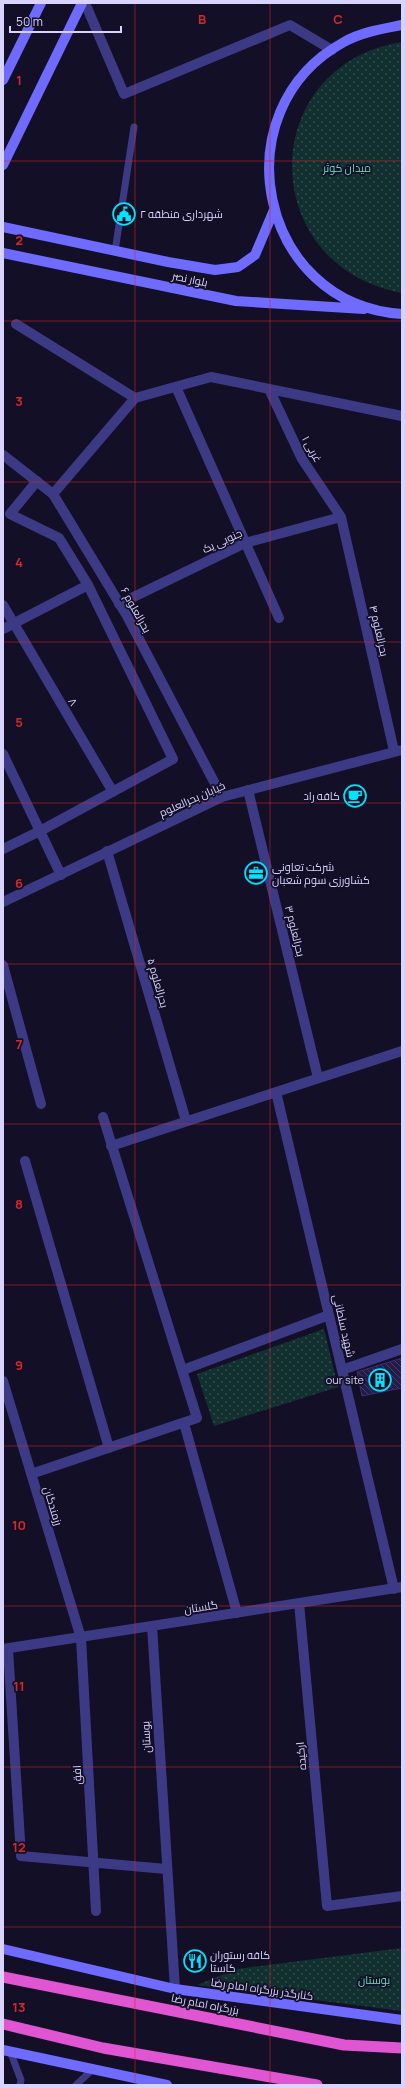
<svg xmlns="http://www.w3.org/2000/svg" width="405" height="2088" viewBox="0 0 405 2088" font-family="Manrope,Cairo,sans-serif">
  <style>
    .park { fill: url(#park-dots) }
    .building { fill: url(#building-back-hatch); stroke: #3b2d73 }
    .lines { fill: none; stroke-linecap: round; stroke-linejoin: round }
    .service { stroke: #3d3a85; stroke-width: 7 }
    .minor { stroke: #3d3a85; stroke-width: 10 }
    .tertiary { stroke: #3d3a85; stroke-width: 10 }
    .secondary { stroke: #6f6bff; stroke-width: 10 }
    .trunk { stroke: #e055d1; stroke-width: 11 }
    .grid { fill: none; stroke: #d62828; stroke-width: 1; stroke-opacity: 0.55 }
    .labels { text-anchor: middle; stroke-width: 3.5; stroke-linejoin: round; paint-order: stroke }
    .park-label { font-size: 11px; fill: #5fe0c0; stroke: #130f26 }
    .poi-label { font-size: 11px; fill: #d9d4ff; stroke: #130f26; text-anchor: start }
    .street-label { font-size: 11px; fill: #d9d4ff; stroke: #130f26 }
    .grid-label { font-size: 13px; text-anchor: middle; font-weight: bold; fill: #d62828; stroke: #130f26; stroke-width: 3.5; stroke-linejoin: round; paint-order: stroke }
  </style>
  <defs>
    <pattern id="park-dots" width="8" height="8" patternUnits="userSpaceOnUse"><rect width="8" height="8" fill="#12302f"/><path d="M2 2h.1M6 6h.1" fill="none" stroke="#344d4e" stroke-width="1.8" stroke-linecap="round"/></pattern>
    <pattern id="building-back-hatch" width="6" height="6" patternUnits="userSpaceOnUse"><rect width="6" height="6" fill="#241b47"/><path d="M-1 5l2 2M0 0l6 6M5-1l2 2" fill="none" stroke="#433b63"/></pattern>
  </defs>
  <rect width="100%" height="100%" fill="#130f26"/>
  <path class="park" d="M402,42V293C255,266 256,65 402,42Z
    M324,1329L338,1387L214,1426L197,1374Z
    M402,1948V2011L197,1985L237,1969Z"/>
  <path class="building" d="M402,1358V1388L362,1396L357,1372Z"/>
  <g class="lines">
    <path class="service" d="M115,251L134,127
      M10,2051L21,2080L20,2085
      M76,2085L93,2069"/>
    <path class="minor" d="M85,3L124,94L290,25L332,50
      M16,324L135,398L211,377L402,416
      M176,387L279,618
      M269,389L302,459L341,517L394,751
      M53,494L135,398
      M119,604L245,543L341,517
      M3,605L113,792
      M3,629L88,585
      M3,754L61,875
      M248,790L318,1078
      M3,849L40,831L173,759L88,585L59,538L10,514L37,481
      M107,851L186,1121
      M3,965L41,1104
      M276,1092L394,1589
      M111,1146L402,1051
      M25,1161L109,1448
      M183,1370L329,1315
      M342,1370L402,1349
      M3,1381L81,1638L96,1911
      M184,1423L237,1613
      M31,1474L197,1418L103,1117
      M299,1603L327,1906L402,1896
      M152,1626L175,1989
      M3,1649L402,1587
      M8,1649L21,1856L166,1869"/>
    <path class="tertiary" d="M3,455L53,494L127,616L222,797
      M3,902L222,797L402,750"/>
    <path class="secondary" d="M402,25C382,29 362,32 344,42C219,110 259,305 402,314
      M3,80L41,3
      M3,165L82,3
      M3,227L168,262L215,270L238,267L255,255L274,210
      M3,253L236,301L364,309
      M3,1949L175,1989L402,2020
      M3,2050L167,2085"/>
    <path class="trunk" d="M3,1977L344,2045L402,2048
      M3,2024L103,2048L317,2085"/>
  </g>
  <path class="grid" d="M135,3V2085M270,3V2085M3,161H402M3,321H402M3,482H402M3,642H402M3,803H402M3,964H402M3,1124H402M3,1285H402M3,1446H402M3,1606H402M3,1767H402M3,1927H402"/>
  <defs>
    <g id="civic-ring" transform="scale(1.15)"><circle r="9.5" fill="#130f26" stroke="#00e5ff" stroke-width="1.5"/><path d="M-.6-6.5H3V-4.5H.6V-3L4-1V1h2V6H-6V1h2V-1L-.6-3ZM-1.2 2.5V6h2.4V2.5Z" fill="#00e5ff"/></g>
    <g id="cafe-ring" transform="scale(1.15)"><circle r="9.5" fill="#130f26" stroke="#00e5ff" stroke-width="1.5"/><path d="M-5.5-4.5H6V0H3Q3 3.5 0 3.5H-2.5Q-5.5 3.5-5.5 0ZM3-3.2v2h1.7v-2ZM-6 4.5H4V6H-6Z" fill="#00e5ff"/></g>
    <g id="office-ring" transform="scale(1.15)"><circle r="9.5" fill="#130f26" stroke="#00e5ff" stroke-width="1.5"/><path d="M-6-3h4V-5.5h4V-3h4V5H-6ZM-1-4.5V-3h2v-1.5ZM-6 0V1H6V0Z" fill="#00e5ff"/></g>
    <g id="building-ring" transform="scale(1.15)"><circle r="9.5" fill="#130f26" stroke="#00e5ff" stroke-width="1.5"/><path d="M-4-6H4V6H1V3H-1V6H-4ZM-2.5-4.3h1.7v1.8h-1.7ZM.8-4.3h1.7v1.8H.8ZM-2.5-1h1.7V.8h-1.7ZM.8-1h1.7V.8H.8Z" fill="#00e5ff"/></g>
    <g id="restaurant-ring" transform="scale(1.15)"><circle r="9.5" fill="#130f26" stroke="#00e5ff" stroke-width="1.5"/><path d="M-5-6h1v4h1v-4h1v4h1v-4h1v5L-1.5 .5V6h-2V.5L-5-1ZM5-6V6H3V1.5H1.5Q1.5-4 5-6Z" fill="#00e5ff"/></g>
  </defs>
  <g fill-rule="evenodd">
    <use href="#civic-ring" x="124" y="214"/>
    <use href="#cafe-ring" x="355" y="796"/>
    <use href="#office-ring" x="256" y="873"/>
    <use href="#building-ring" x="380" y="1380"/>
    <use href="#restaurant-ring" x="195" y="1961"/>
  </g>
  <g class="labels">
    <g class="park-label">
      <text x="347" y="172">میدان کوثر</text>
      <text x="374" y="1984">بوستان</text>
    </g>
    <g class="poi-label">
      <text x="140" y="218">شهرداری منطقه ۲</text>
      <text x="340" y="800" text-anchor="end">کافه راد</text>
      <text x="272" y="871">شرکت تعاونی<tspan x="272" dy="13">کشاورزی سوم شعبان</tspan></text>
      <text x="364" y="1384" text-anchor="end">our site</text>
      <text x="210" y="1959">کافه رستوران<tspan x="210" dy="13">کاستا</tspan></text>
    </g>
    <g class="street-label">
      <text transform="translate(190 279) rotate(12)" y="4">بلوار نصر</text>
      <text transform="translate(312 449) rotate(61)" y="4">غربی ۱</text>
      <text transform="translate(222 541) rotate(-25)" y="4">جنوبی یک</text>
      <text transform="translate(136 610) rotate(61)" y="4">بحرالعلوم ۶</text>
      <text transform="translate(379 631) rotate(77)" y="4">بحرالعلوم ۴</text>
      <text transform="translate(73 702) rotate(59)" y="4">۸</text>
      <text transform="translate(192 799) rotate(-24)" y="4">خیابان بحرالعلوم</text>
      <text transform="translate(295 931) rotate(76)" y="4">بحرالعلوم ۳</text>
      <text transform="translate(158 983) rotate(74)" y="4">بحرالعلوم ۵</text>
      <text transform="translate(344 1326) rotate(77)" y="4">شهید سلطانی</text>
      <text transform="translate(53 1506) rotate(73)" y="4">رزمندگان</text>
      <text transform="translate(201 1607) rotate(-9)" y="4">گلستان</text>
      <text transform="translate(146 1737) rotate(-93)" y="4">بوستان</text>
      <text transform="translate(301 1756) rotate(-95)" y="4">ارکیده</text>
      <text transform="translate(77 1775) rotate(-93)" y="4">افق</text>
      <text transform="translate(262 1989) rotate(8)" y="4">کنارگذر بزرگراه امام رضا</text>
      <text transform="translate(205 2004) rotate(11)" y="4">بزرگراه امام رضا</text>
    </g>
  </g>
  <g class="grid-label">
    <text x="202" y="24">B</text>
    <text x="338" y="24">C</text>
    <text x="19" y="85">1</text>
    <text x="19" y="245">2</text>
    <text x="19" y="406">3</text>
    <text x="19" y="567">4</text>
    <text x="19" y="727">5</text>
    <text x="19" y="888">6</text>
    <text x="19" y="1049">7</text>
    <text x="19" y="1209">8</text>
    <text x="19" y="1370">9</text>
    <text x="19" y="1530">10</text>
    <text x="19" y="1691">11</text>
    <text x="19" y="1852">12</text>
    <text x="19" y="2012">13</text>
  </g>
  <rect width="405" height="2088" fill="none" stroke="#d9d4ff" stroke-width="8"/>
  <path d="M10 26v6h111v-6" fill="none" stroke="#d9d4ff" stroke-width="2"/>
  <text x="16" y="26" font-size="12" fill="#d9d4ff" stroke="#130f26" stroke-width="3" paint-order="stroke">50 m</text>
</svg>
